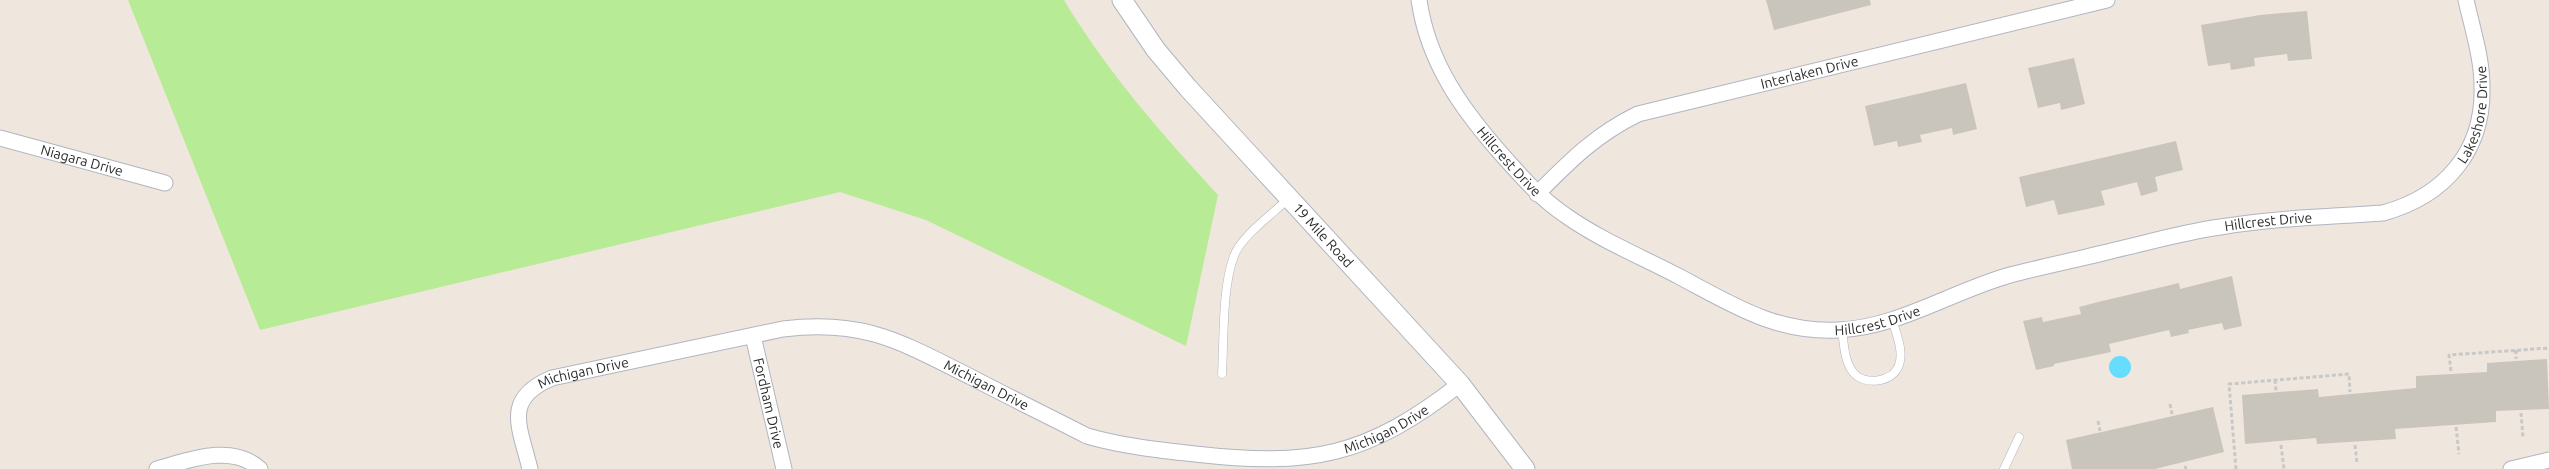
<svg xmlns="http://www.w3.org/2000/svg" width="2549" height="469" viewBox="0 0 2549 469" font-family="Ubuntu,sans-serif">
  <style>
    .green { fill: #b7eb95 }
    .water { fill: #66ddfc }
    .building { fill: #cac5bc }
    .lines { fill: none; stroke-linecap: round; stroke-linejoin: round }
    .service-casing { stroke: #b1b5c1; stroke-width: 9 }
    .minor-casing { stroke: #b1b5c1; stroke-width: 17 }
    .tertiary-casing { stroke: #b1b5c1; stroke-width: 21 }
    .path { stroke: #c8c8c8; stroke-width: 3; stroke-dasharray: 4 2.5; stroke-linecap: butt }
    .service { stroke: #fff; stroke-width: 8 }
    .minor { stroke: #fff; stroke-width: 15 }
    .tertiary { stroke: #fff; stroke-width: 19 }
    .labels { text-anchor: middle; stroke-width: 4; stroke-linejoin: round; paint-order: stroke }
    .street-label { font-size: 14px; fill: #2c2c2c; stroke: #fff }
  </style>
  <rect width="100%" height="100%" fill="#efe7dd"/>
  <path class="green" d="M128,0H1064C1107,72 1162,134 1218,195L1186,346L926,220L840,192L260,330Z"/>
  <path class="water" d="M2109 367a11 11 0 1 1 22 0a11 11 0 1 1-22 0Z"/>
  <path class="building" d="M1766,0H1870L1871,5L1774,30Z
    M2307,11L2312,59L2288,61L2287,54L2254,58L2255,66L2231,70L2230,63L2208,66L2201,25L2260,15Z
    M2074,58L2085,104L2061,110L2060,103L2038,108L2028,68Z
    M1966,83L1977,129L1953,135L1952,128L1920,135L1922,142L1898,147L1897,141L1874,146L1865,106Z
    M2176,141L2183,170L2155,177L2158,191L2141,196L2137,182L2101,191L2105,205L2087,209L2058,215L2054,200L2026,207L2019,177Z
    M2232,276L2242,326L2224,330L2222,323L2188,330L2189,333L2171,337L2169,330L2109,344L2111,352L2054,364V366L2036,370L2023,321L2042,317L2043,322L2081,314L2079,307L2098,302L2179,283L2180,289Z
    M2547,359L2549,409L2496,411V422L2395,429L2396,439L2317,444L2316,438L2245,444L2242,395L2318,389L2319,397L2416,388V376L2487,372V363Z
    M2213,407L2224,452L2155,469H2072L2066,440Z"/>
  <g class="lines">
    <g class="service-casing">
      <path id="service" d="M1842,330C1844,343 1844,361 1853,372C1863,386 1893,383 1899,365C1904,351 1896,333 1892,319
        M1222,374C1224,340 1222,287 1234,256C1241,236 1274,213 1289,198
        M2004,469L2019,437"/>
    </g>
    <g class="minor-casing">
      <g id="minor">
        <path id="s1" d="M1419,0C1428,63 1463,111 1504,157C1523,178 1541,199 1565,215C1600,240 1642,257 1680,277C1733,305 1776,333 1838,330C1897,328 1953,291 2010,275C2045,266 2080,259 2115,250C2150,242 2184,232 2220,227C2273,218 2329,217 2383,213C2445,196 2484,151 2482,86C2482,58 2472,27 2466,0"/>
        <path id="s2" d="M0,138L165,183"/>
        <path id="s3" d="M1537,194C1570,161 1595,135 1638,114L2107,0"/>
        <path id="s4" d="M753,336L784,469"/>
        <path d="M157,469C189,460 232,443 260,469"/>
        <path id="s5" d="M530,469C520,427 502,399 552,378L783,329C864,319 901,342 971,377C1009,397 1048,416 1087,436C1122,446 1158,450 1195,454C1311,467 1366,457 1460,384"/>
        <path d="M2511,469L2549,460"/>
      </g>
    </g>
    <g class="tertiary-casing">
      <g id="tertiary">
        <path id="s6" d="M1122,0L1156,50L1188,88L1460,384L1525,469"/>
      </g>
    </g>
    <path class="path" d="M2516,350V359
      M2451,371L2449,355L2549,348
      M2275,380L2276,391
      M2170,404L2172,414
      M2521,413L2523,438
      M2098,421L2100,431
      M2456,427L2459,454
      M2281,445L2284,469
      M2355,445L2357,463
      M2185,466L2186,469
      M2236,469L2229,384L2349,374L2350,392"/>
    <use href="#service" class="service"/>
    <use href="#minor" class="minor"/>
    <use href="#tertiary" class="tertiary"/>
  </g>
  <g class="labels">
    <g class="street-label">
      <text dy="5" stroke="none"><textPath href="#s3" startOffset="306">Interlaken Drive</textPath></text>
      <text dy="5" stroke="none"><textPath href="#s1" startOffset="1271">Lakeshore Drive</textPath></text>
      <text dy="5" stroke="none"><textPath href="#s2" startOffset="85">Niagara Drive</textPath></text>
      <text dy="5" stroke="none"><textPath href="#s1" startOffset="188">Hillcrest Drive</textPath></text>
      <text dy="5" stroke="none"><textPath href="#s1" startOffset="1011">Hillcrest Drive</textPath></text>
      <text dy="5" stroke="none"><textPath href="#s6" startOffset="310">19 Mile Road</textPath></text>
      <text dy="5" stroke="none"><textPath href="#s1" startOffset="606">Hillcrest Drive</textPath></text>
      <text dy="5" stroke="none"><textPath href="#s5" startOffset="140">Michigan Drive</textPath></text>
      <text dy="5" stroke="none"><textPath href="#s5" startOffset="560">Michigan Drive</textPath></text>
      <text dy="5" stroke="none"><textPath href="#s4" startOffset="69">Fordham Drive</textPath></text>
      <text dy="5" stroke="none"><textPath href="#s5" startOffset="979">Michigan Drive</textPath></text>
    </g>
  </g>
</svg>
